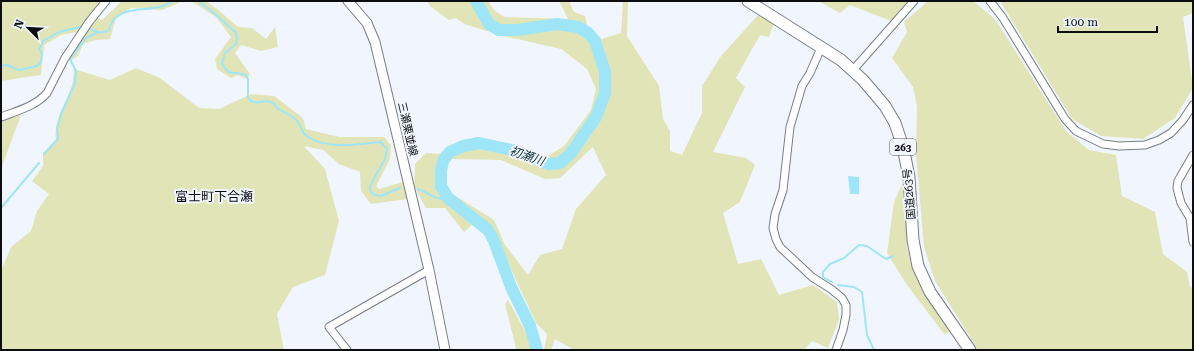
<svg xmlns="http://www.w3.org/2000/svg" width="1194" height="351" viewBox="0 0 1194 351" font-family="'Roboto Serif','Noto Sans JP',serif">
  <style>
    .green { fill: #e0e4b7; fill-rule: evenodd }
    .water { fill: #9ee6f7 }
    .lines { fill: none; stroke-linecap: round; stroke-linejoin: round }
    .stream { stroke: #9ee6f7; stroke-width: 2 }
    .river { stroke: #9ee6f7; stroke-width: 12 }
    .minor-casing { stroke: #777c86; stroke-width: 9 }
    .major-casing { stroke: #777c86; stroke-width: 11 }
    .highway-casing { stroke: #777c86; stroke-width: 13 }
    .minor { stroke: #fff; stroke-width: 7 }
    .major { stroke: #fff; stroke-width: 9 }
    .highway { stroke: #fff; stroke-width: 11 }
    .labels { text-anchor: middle; stroke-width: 4; stroke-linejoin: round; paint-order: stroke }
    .shield { fill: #f1f6fe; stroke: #505357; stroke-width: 1 }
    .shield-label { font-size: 10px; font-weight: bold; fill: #0b0d10 }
    .street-label { font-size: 11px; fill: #0b0d10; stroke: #f1f6fe }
    .water-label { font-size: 12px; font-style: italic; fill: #0b2f36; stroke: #f1f6fe }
    .quarter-label { font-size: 13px; fill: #0b0d10; stroke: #f1f6fe }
  </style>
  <rect width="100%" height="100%" fill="#f1f6fe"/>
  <path class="green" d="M1,1H102L92,14L102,20L122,1H180L179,3L162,10L131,8L116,18L110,39L96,40L83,44L78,56L70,61L63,56L77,32L61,35L44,45L41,75L1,81Z
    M191,1H206L217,9L238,27L252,28L266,39L275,27L278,47L261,51L241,45L235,53L250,74L247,79L238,75L231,78L217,69L215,59L231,37L216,17Z
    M427,1H488L494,10L504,17L568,19L559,1H569L574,12L585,16L587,26L602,39L621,33L623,1H628L627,36L659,86L663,119L670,131V151L682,155L702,113V86L721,56L760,13L774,23L769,37L760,35L736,78L745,87L713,152L746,158L755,165L740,202L723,213L738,264L761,259L779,295L813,285L837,302L839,319L828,348L812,341L804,350H574L555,339L551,350H544L547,334L536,323L491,226L479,219L464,232L445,208H426L414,186L415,164L426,153L445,154L485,142L525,152L543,159L564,146L591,110L596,89L587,69L561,49L503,36L464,24L456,18L449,20L430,6ZM593,147L606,175L576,209L562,249L540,255L528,275L505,245L494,220L451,193L445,180L447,165L452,159L501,160L545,179L560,178Z
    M818,1H908L891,21L850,5L840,13Z
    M928,1H973L995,19L1066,131L1089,150L1116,155L1122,196L1155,212L1163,254L1187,272L1190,287L1193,288V350H978L935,281L924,247L916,155L917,106L913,87L892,58L907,32L904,22Z
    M1000,1H1193V13L1183,17L1193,88L1175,118L1143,139L1101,136L1072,119Z
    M136,68L160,78L199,108L219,109L251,94L274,96L303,118L306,129L339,137H384L391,145L390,159L376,186L379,189L403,182L408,199L371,204L361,191L360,172L339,164L323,150L304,146L325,169L339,221L325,275L293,287L277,314L284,350H1V271L11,247L31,231L37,211L49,194L32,181L43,166V153L56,139C53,119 67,104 72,85C74,80 73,74 74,69L110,80Z
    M21,115L1,169V120Z
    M905,178L907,247L913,270L926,295L950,332L944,334L907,285L887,253L894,202Z
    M508,300L525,331L532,350H515L516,348L505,304Z"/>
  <path class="water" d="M848,176L859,177V194H850Z"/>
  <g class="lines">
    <path class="stream" d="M198,1L214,13L236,33L237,39L236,44L225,53L222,63C229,78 233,70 246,75L248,79V98C257,108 264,97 273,103C275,104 276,106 277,108C284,113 293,115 298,122C301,126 302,134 308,137C329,150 357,144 381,142L387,149L385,159L372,182L370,187L371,192L375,195L381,196L400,188
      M88,28C95,31 101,35 109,30C116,0 155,16 172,1
      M1,66L7,65L19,70L37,66L41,62L42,53L39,49L43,41L59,32L84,26
      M44,154L58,139L57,129L61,114L75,83L76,71L70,59L86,38L98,32
      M418,189C429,193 436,201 448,198
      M1,208L39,163
      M832,282L823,277V272L830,264L844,258L859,245L867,246L886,259L893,256
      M838,285L854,287L862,292L867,335L874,350"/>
    <path class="river" d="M476,1L489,24L499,30H518L557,24L578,27L588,33L595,41L605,72V93L596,117L571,153L560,163L548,164L512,150L479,143L463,146L450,152L447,155L443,161L441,170V186L448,198L488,230L494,241L511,287L530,326L537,350"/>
    <g class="minor-casing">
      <path id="minor" d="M990,1L1003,18L1065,119L1076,131L1103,144L1119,146L1145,145L1159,140L1171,133L1183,120L1193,105
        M821,48L810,73L802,86L790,127L783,190L775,214L773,228L776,239L780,247L812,277L831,289L842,298L846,305V315L843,330L836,350
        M853,70L914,1
        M1,117C17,111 36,106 47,93L65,58L89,22L106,1
        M1193,155L1178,181L1177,188L1181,203L1190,218L1193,242
        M347,350L329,327L429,270"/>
    </g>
    <g class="major-casing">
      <path id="major" d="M348,1L367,23L375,42L429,270L445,350"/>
    </g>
    <g class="highway-casing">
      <path id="highway" d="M748,1L841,60L863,80L885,106L895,123L903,147L909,177L913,240L918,266L930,292L970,350"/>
    </g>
    <use href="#minor" class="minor"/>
    <use href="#major" class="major"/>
    <use href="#highway" class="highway"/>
  </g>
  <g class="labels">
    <rect class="shield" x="890" y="139" width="26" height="16" rx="3"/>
    <g class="shield-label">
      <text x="903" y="151">263</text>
    </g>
    <g class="street-label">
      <text transform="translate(408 129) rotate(77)" y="4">三瀬栗並線</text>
      <text transform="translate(909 194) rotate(-95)" y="4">国道263号</text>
    </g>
    <g class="water-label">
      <text transform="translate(527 156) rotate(19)" y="4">初瀬川</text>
    </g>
    <g class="quarter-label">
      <text x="214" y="201">富士町下合瀬</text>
    </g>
  </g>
  <rect width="1194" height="351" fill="none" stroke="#0b0d10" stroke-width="4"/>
  <g transform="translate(28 28) rotate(294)" stroke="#f1f6fe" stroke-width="3" paint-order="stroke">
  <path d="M0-3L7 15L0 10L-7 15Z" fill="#0b0d10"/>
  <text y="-6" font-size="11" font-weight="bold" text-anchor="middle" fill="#0b0d10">N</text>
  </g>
  <path d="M1058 26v6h99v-6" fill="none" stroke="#0b0d10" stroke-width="2"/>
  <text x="1064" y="26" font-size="12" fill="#0b0d10" stroke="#f1f6fe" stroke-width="3" paint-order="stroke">100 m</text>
</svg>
